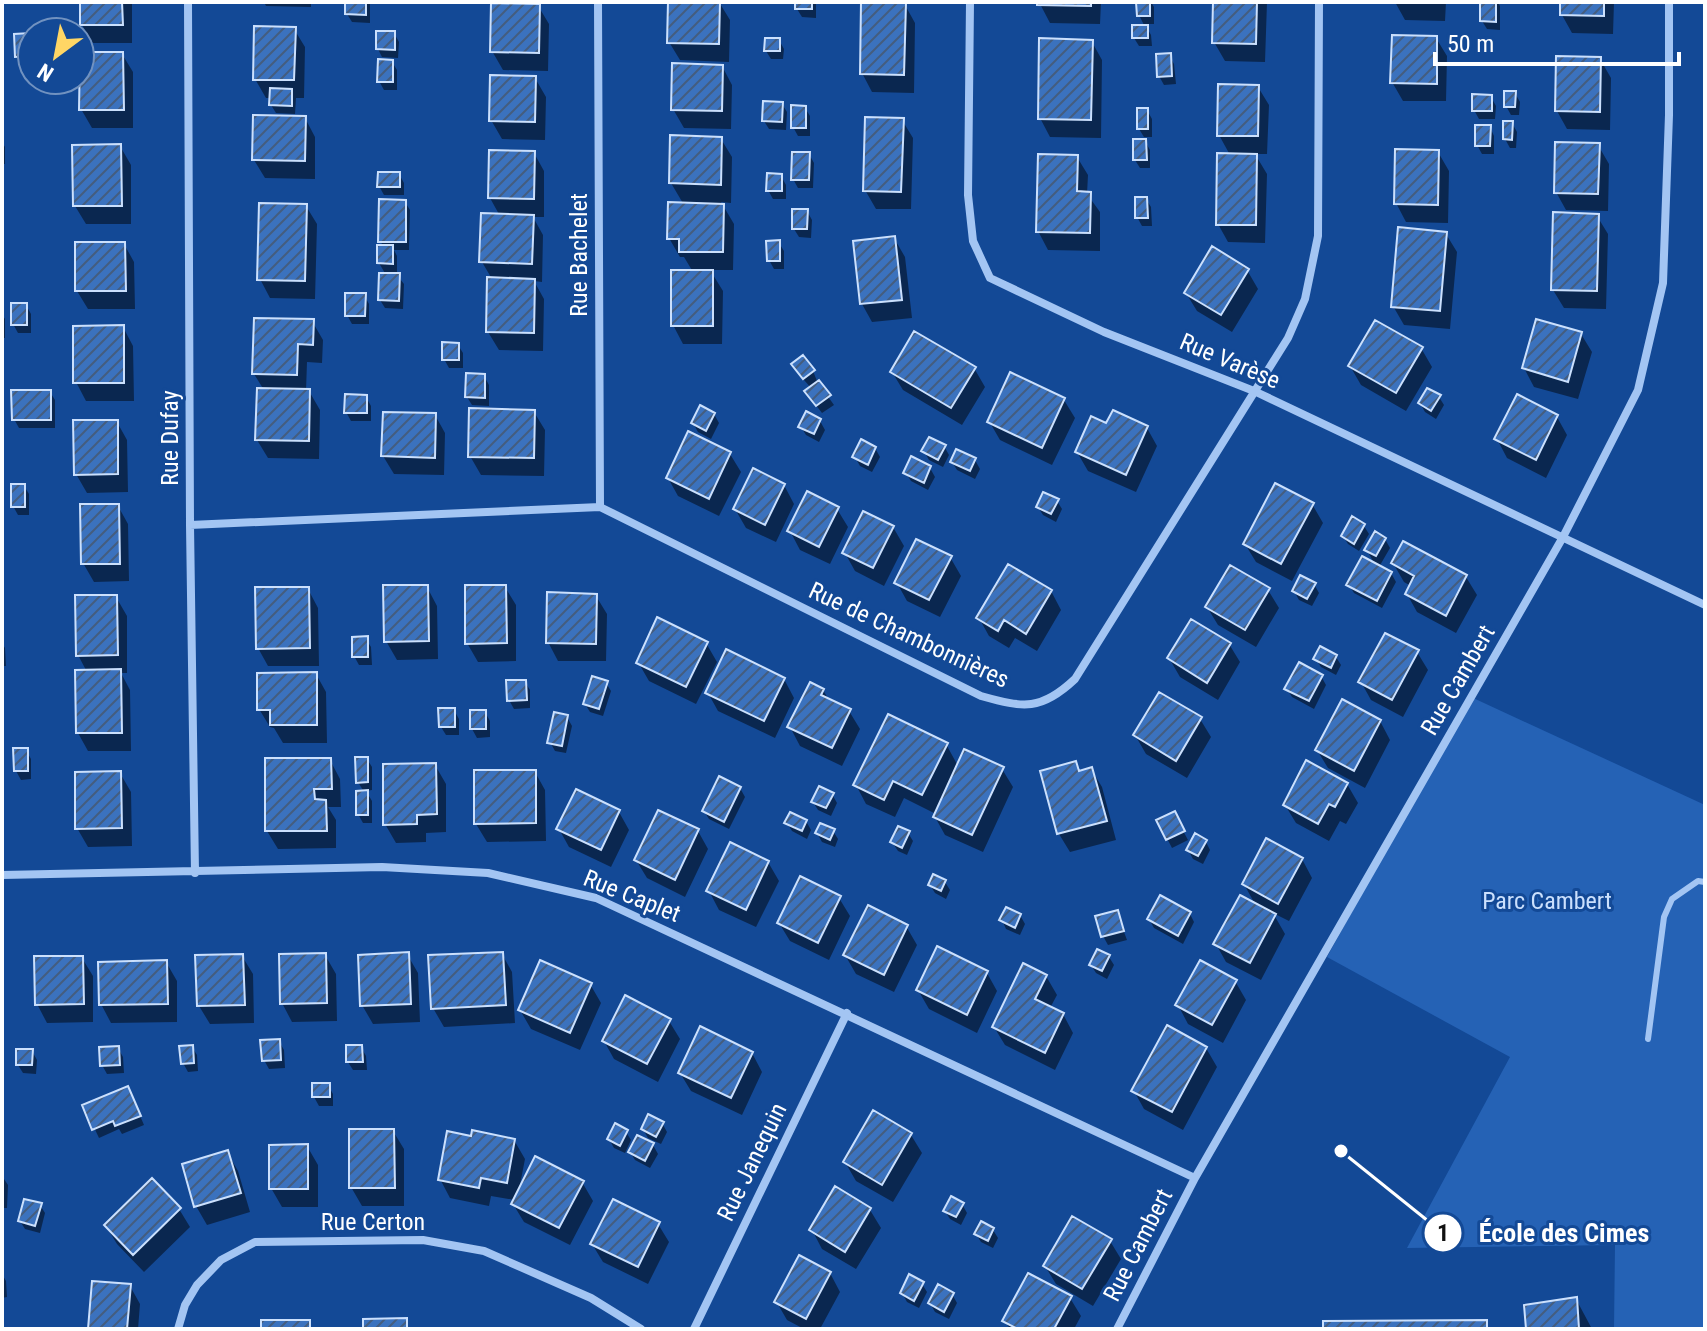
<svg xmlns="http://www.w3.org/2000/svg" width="1707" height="1331" viewBox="0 0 1707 1331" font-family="'Roboto Condensed',sans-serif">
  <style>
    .green { fill: #2562b5 }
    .shadow { fill: #0007 }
    .building { fill: url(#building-hatch); stroke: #cbe0fd; stroke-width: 2 }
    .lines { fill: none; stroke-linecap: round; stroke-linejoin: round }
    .service { stroke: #a3c5f3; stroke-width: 6 }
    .minor { stroke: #a3c5f3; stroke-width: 8 }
    .labels { text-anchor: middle; stroke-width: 6; stroke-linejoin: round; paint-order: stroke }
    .street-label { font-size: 24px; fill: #fff; stroke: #134996 }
    .park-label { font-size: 24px; fill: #cbe0fd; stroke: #134996 }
    .leader { fill: none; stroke: #fff; stroke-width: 3 }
    .callout-dot { fill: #fff; stroke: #134996; stroke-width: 3 }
    .mark-label { font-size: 24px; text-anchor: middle; font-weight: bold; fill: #111 }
    .callout-label { font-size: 26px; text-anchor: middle; font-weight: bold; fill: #fff; stroke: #134996; stroke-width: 6; stroke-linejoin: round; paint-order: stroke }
  </style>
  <defs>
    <pattern id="building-hatch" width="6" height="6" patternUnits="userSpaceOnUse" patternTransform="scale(2)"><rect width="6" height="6" fill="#3b72be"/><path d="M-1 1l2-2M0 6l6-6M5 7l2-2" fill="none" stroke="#445d7f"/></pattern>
  </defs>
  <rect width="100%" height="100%" fill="#134996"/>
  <path class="green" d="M1471,697L1705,805V1329H1614L1615,1245L1407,1248L1510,1057L1327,957Z"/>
  <path class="shadow" d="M82,2H132V43H93L82,25Z
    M264,2H311V7L266,6Z
    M347,2H370V23L352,22L347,14Z
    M506,2H546L537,4L549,24L548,71L503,70L492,51L508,5Z
    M670,2H719L730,20L729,62L680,60L669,42Z
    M797,2H816V18L802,17L797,9Z
    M1039,2H1101L1100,24L1050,23Z
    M1138,2H1151L1154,7V24H1145L1151,35L1152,46H1139L1134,38L1145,27L1139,15Z
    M1215,2H1267L1265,62L1225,61L1214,42Z
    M1395,2H1446L1445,21L1405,20Z
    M1482,2H1498L1500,6V30L1487,29L1482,21Z
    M1562,2H1614L1613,34L1572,33L1562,15Z
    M905,5L915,23L914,93L872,92L862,73Z
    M294,29L305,47L304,98H296L295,114L276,113L271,105V98H266L255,79Z
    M394,33L399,42L398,58L382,57L378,49Z
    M30,35L32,65H21L16,56Z
    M1436,38L1447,56L1446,101H1403L1392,82Z
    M779,40L784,49L783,59H771L766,51Z
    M1092,42L1102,60L1101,138L1050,137L1040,118Z
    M122,54L133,72V128H92L81,109Z
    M1169,55L1174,64L1176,84L1164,85L1159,76Z
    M1600,59L1611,78L1610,130L1567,129L1557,111Z
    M392,62L397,70V90H384L379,81Z
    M722,66L732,85L731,129L684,128L673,109Z
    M535,78L546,97L545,140L502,139L491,120Z
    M1258,87L1269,105L1267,154H1255L1267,174L1265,243L1228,242L1218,224L1230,155L1219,135Z
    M1515,93L1520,102L1519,115H1511L1506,106Z
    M1491,97L1496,106L1495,119H1479L1474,110Z
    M782,104L787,112L786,130L769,129L764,121Z
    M805,108L810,116V136H798L793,127Z
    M1147,110L1152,119V137H1144L1139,129Z
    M305,118L315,137V179L265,178L254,160Z
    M902,120L913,138L911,209H876L865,190Z
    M1512,123L1517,132L1516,148H1510L1505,139Z
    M1490,127L1494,136V154H1482L1477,145Z
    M721,139L732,157L731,203L721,202L734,224L733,270H710L723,291L722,344H683L673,325L693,272L684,257H680L669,238L684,205L671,183Z
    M1145,141L1150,150V168H1140L1135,160Z
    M2,142L5,147V164H2Z
    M1598,145L1609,164L1608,211L1566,210L1556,192Z
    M120,146L131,165V224H86L75,206Z
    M1438,152L1449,171L1448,223L1406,222L1396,203Z
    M534,153L544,171V217H533L543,235L542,282L534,281L544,299L543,351L499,350L488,332L492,279L482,262L500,216L490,198Z
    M809,154L814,163L813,188H798L793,179Z
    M1077,157L1088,175L1087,194L1100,212V251L1048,250L1038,231Z
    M399,174L404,183V195H384L379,186Z
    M781,176L786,185V199H773L768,190Z
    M1146,199L1151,207L1152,226H1142L1137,217Z
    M405,202L410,210L409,250H394L397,256V275L404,284L403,309L385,308L380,300L386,275L379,263L384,247L380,241Z
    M306,206L317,224L315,299L270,298L260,279Z
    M807,211L812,220L811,238L799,237L794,229Z
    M1597,216L1608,234L1606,309L1564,308L1553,290Z
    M1446,234L1457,252L1450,329L1404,325L1393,306Z
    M894,238L905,257L912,318L872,322L862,304Z
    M779,243L784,251V269H774L769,260Z
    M124,244L134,262L135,309H88L77,291Z
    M1247,270L1258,289L1232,332L1197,311L1186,293Z
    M364,295L369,304V324H352L347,315Z
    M26,305L31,314V333H18L13,324Z
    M2,314L5,319V338H2Z
    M312,321L323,340L322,363L307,362L306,391H309L320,410L319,459L268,458L257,440L264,390L254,374Z
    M123,327L133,346L134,401H86L76,382Z
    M1581,334L1592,352L1578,399L1534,387L1524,368Z
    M458,345L463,353V368H449L444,359Z
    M1421,348L1432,367L1406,411L1361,385L1350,366Z
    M974,368L985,387L962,425L903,390L892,372Z
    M813,371L817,381L834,405L822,413L812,400L811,388L798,373Z
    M484,376L489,385V406L472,405L467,397Z
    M50,392L55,400V428H19L14,419Z
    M366,397L371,406V421H351L346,412Z
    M1439,397L1444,405L1436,419L1425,412L1420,403Z
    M1064,400L1075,418L1052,465L1000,440L989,421Z
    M534,412L545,430L544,476L481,475L470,456Z
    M714,414L719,423L711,439L698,432L693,423Z
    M435,415L445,433L444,475L394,474L383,456Z
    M1557,417L1567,435L1546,478L1507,458L1497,439Z
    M820,421L825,430L819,442L806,435L801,427Z
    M117,422L127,440L128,492L87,493L76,474Z
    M1147,428L1157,446L1136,492L1088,471L1077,452Z
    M944,446L949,455L943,467L929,460L924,451Z
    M875,448L880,457L872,472L860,466L855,457Z
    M730,454L741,472L719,516L678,496L668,478Z
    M975,460L980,469L975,479L957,470L952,462Z
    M930,468L935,477L928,490L911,481L906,473Z
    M784,485L794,504L776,542L746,528L735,509Z
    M24,486L29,494V515H18L13,506Z
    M1057,501L1062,509L1056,522L1043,515L1038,507Z
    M1312,504L1323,523L1292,581L1256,562L1245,544Z
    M118,506L128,524L129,581L94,582L83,563Z
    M837,509L848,527L830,564L800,550L790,531Z
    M1364,526L1369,534L1359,551L1348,544L1343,536Z
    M893,527L904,546L884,586L855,571L845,553Z
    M1385,539L1390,548L1379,567L1391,573L1396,582L1382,608L1354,593L1349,585L1375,565L1367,550Z
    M950,557L961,576L940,617L907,601L897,583Z
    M1393,563L1466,577L1477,595L1456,633L1417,612L1407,594L1411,586L1404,582Z
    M1314,584L1319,593L1312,606L1299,600L1294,591Z
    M427,587L437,606L438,659L397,660L386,641Z
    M505,587L516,605V661L478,662L467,643Z
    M308,589L318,608L319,666H268L258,648Z
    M1268,590L1279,608L1256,647L1218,625L1207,607Z
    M1051,591L1061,610L1037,651L1015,638L1009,648L989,636L979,618Z
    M596,596L607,614L606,661H558L548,642Z
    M116,597L127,616V673H121L130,690L131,751H88L78,733L87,672L78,655Z
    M366,639L371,647L372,665H359L354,656Z
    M2,643L5,648L6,666H2Z
    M706,643L717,662L696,704L649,681L638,662Z
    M1229,644L1240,662L1218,700L1180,677L1169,658Z
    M1417,652L1428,670L1403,717L1371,700L1361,682Z
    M1336,657L1341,665L1336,675L1321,667L1316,659Z
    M316,674L326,692L327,743H283L274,728L270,727L259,709Z
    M1321,676L1326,685L1314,709L1292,697L1287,689Z
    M784,679L794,698L775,738L718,711L708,693Z
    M525,682L530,690V708L514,709L509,700Z
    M606,683L611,691L603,716L590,712L585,704Z
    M823,690L829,700L849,711L860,729L842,766L800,746L790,727Z
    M454,710L459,719V735H446L441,727Z
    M485,712L490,721V737L477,738L472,729Z
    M567,717L572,726L566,753L555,751L550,742Z
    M1200,719L1211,737L1187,778L1146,754L1135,735Z
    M1380,721L1390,740L1365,788L1328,768L1317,750Z
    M946,744L958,766L1002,769L1013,787L983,852L945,835L935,817L936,814L904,798L895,817L866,804L856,785Z
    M26,750L31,759V779L21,780L16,771Z
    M367,759L372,767V790L366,791L372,801V823H363L358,814L364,792L358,782Z
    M330,760L340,779L341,807H328L336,820V848L278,849L267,831Z
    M1075,764L1080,772L1091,769L1102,787L1116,840L1070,852L1059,834L1042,772Z
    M435,765L446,784V832L426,833V842L396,843L385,824Z
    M535,772L545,790L546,841L487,842L476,824Z
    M120,773L131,792L132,846L88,847L77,828Z
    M1347,784L1358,803L1346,824L1340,821L1329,841L1296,823L1285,805Z
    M740,788L745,797L729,829L709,819L704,811Z
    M832,794L837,803L831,816L818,810L813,802Z
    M619,812L629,830L611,867L569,847L559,829Z
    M1174,814L1188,840L1172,848L1158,821Z
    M806,821L811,830L807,839L792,831L787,823Z
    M698,831L708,849L685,897L647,878L636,860Z
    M833,831L838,839L835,847L822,842L817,833Z
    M908,833L913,841L907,855L898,851L892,842Z
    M1206,842L1210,850L1203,864L1193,859L1188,850Z
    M1302,859L1312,878L1289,921L1273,913L1285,934L1261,980L1226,962L1216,944L1256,906L1244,884Z
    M768,862L779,881L756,927L719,910L709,891Z
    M945,882L950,890L946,899L935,893L930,885Z
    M839,898L850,916L829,960L790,941L779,923Z
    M1117,913L1127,940L1108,945L1103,936Z
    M1190,914L1194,922L1183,944L1154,928L1149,919Z
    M1020,915L1025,924L1020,935L1006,929L1002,920Z
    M906,926L917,945L894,992L856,974L845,955Z
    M407,954L418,973L420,1022L373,1024L362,1005Z
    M502,954L512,972L515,1023L444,1027L433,1008Z
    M325,955L336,974L337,1021L292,1022L282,1003Z
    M242,956L253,974L254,1023L210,1024L199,1006Z
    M1109,957L1114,965L1107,979L1096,973L1091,965Z
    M82,958L93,976V1022L47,1023L37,1004Z
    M166,962L177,981V1022L111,1023L101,1004Z
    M987,973L997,991L977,1033L929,1009L918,990Z
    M1046,976L1057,995L1050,1008L1063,1014L1073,1033L1055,1070L1005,1045L994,1027Z
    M1235,981L1246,1000L1223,1043L1188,1024L1178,1005Z
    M590,984L601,1003L580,1050L531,1029L520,1010Z
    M669,1021L680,1039L658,1082L614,1059L604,1041Z
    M279,1041L284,1050L285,1068L269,1069L264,1060Z
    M192,1047L197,1055L198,1071L188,1072L183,1063Z
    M361,1047L366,1056L367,1070H353L348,1062Z
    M118,1048L123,1057L124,1073L107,1074L102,1065Z
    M1206,1048L1217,1067L1183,1130L1144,1109L1134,1091Z
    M32,1051L37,1060L36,1074L23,1073L18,1065Z
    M752,1053L762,1072L742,1115L691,1091L680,1073Z
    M328,1085L333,1094V1106H319L314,1097Z
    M132,1097L144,1125L122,1134L119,1129L99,1138L84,1106Z
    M662,1123L667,1132L661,1144L648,1138L643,1129Z
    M393,1131L404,1149V1206H362L351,1187Z
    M626,1132L631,1140L625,1153L614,1148L609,1139Z
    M911,1135L922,1153L893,1202L856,1181L845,1162Z
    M473,1138L514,1140L525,1159L519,1190L582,1182L593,1201L570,1245L524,1222L513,1204L515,1200L491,1196L489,1206L450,1198L440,1179Z
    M653,1145L658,1154L650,1168L635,1160L630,1152Z
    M307,1146L318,1165V1207H282L271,1188Z
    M227,1152L238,1171L250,1212L207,1225L196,1206Z
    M2,1176L8,1185L7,1208H2Z
    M962,1204L967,1213L961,1225L950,1219L945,1211Z
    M40,1205L45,1213L40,1233L25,1229L20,1221Z
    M179,1209L190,1227L144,1272L117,1244L106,1226Z
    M870,1210L881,1228L856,1269L822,1249L812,1230Z
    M658,1224L669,1242L648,1284L603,1262L592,1244Z
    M993,1230L998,1238L993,1248L981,1242L976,1234Z
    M1110,1241L1121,1259L1093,1306L1056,1284L1045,1266Z
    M830,1273L840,1292L820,1329H804L787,1320L776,1301Z
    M2,1274L6,1281L7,1297L2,1298Z
    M922,1284L927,1292L919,1308L907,1302L902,1293Z
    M130,1286L140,1304L138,1329H90Z
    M952,1294L957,1303L949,1319L935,1312L930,1303Z
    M1070,1298L1081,1316L1074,1329H1010L1005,1321Z
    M1576,1299L1592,1329H1528Z"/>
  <path class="building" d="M80,2H122L123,25H80Z
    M345,2H366V15L345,14Z
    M668,2H720L719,44L667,43Z
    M795,2H812V9H795Z
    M861,2L906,3L904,75L860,74Z
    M1037,2H1091V6L1037,5Z
    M1136,2H1150V16H1137Z
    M1213,2H1257L1256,44L1212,43Z
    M1480,2H1496V22L1480,21Z
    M1560,2H1604V16L1560,15Z
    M491,3L540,4L539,53L490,52Z
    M1132,25H1148V38H1132Z
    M254,26L296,27L294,80H253Z
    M376,31H395V50L376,49Z
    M31,33V56L15,57L14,34Z
    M1392,35L1437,36V84L1390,83Z
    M765,38H780V51H764Z
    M1039,38L1093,40L1091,120L1038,119Z
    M80,52H123L124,110H79Z
    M1171,53L1172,76L1157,77L1156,54Z
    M1556,56L1601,57L1600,112L1555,111Z
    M378,59L393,60V82H377Z
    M672,63L723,65L722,111L671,110Z
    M490,75L536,76L535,122L489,121Z
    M1218,84L1259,85L1258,136H1217Z
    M270,88L292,89V106L269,105Z
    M1504,91H1516L1515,107H1504Z
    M1472,94L1492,95V111H1472Z
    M763,101L783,102L782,122L762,121Z
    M791,105L806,106V128H791Z
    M1137,108H1148V129H1137Z
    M253,115L306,116L305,161L252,160Z
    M865,117L904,118L901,192L863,191Z
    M1503,121H1513L1512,140L1503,139Z
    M1475,125H1491L1490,146H1475Z
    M670,135L722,137L721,185L669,183Z
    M1133,139H1146L1147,160H1133Z
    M1555,142L1600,143L1598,194L1554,193Z
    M121,144L122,206H73L72,145Z
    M1395,149L1439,150L1438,205L1394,204Z
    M489,150L535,151L534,199L488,198Z
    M792,152H810L809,180H791Z
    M1217,153L1257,154L1256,225H1216Z
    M1038,154L1078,155L1077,191L1091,192L1090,233L1036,232Z
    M378,172H400V187H377Z
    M767,173L782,174V191H766Z
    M1135,197H1147L1148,218H1135Z
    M379,199L406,200V242H378Z
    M668,202L724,204L723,252H679V239H667Z
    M259,203L307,204L305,281L257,280Z
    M792,209H808L807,229H792Z
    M1553,212L1599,214L1597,291L1551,290Z
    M481,213L534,215L532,264L479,262Z
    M1398,227L1447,232L1440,311L1391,307Z
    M895,236L902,300L860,304L853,241Z
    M780,240V261H767L766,241Z
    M75,242H125L126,291H75Z
    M377,245H393V264L377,263Z
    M1212,246L1249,269L1221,315L1184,293Z
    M671,270H713V326H671Z
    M379,273H400L399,301L378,300Z
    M487,277L535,279L534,333L486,332Z
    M345,293H366L365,316H345Z
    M11,303H27V325H11Z
    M254,318L314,319L313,345L298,344L297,375L252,374Z
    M1536,319L1582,332L1568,382L1522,368Z
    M1375,320L1423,347L1396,393L1348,366Z
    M124,325V383H73V326Z
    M914,331L976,367L951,408L890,372Z
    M442,342L459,343V360H442Z
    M803,355L815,370L803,379L791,364Z
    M1010,372L1065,398L1042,448L987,422Z
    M466,373L485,374V398L465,397Z
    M819,380L831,395L816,406L804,391Z
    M257,388L310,389L309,441L255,440Z
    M1427,388L1441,395L1431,411L1418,403Z
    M11,390H51V420H12Z
    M345,394L367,395V413H344Z
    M1517,394L1558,415L1536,460L1494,439Z
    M700,405L715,413L706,431L691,423Z
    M469,408L535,410L534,458L468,457Z
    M1113,410L1148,426L1126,475L1075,452L1091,416L1106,423Z
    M806,411L821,419L814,434L798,427Z
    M383,412L436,413L435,458L381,456Z
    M73,420H118V474L74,475Z
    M688,431L731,452L709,499L666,478Z
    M929,437L946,445L938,460L921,451Z
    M861,439L876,447L868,465L852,457Z
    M956,449L976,458L970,471L950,462Z
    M911,456L931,466L924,483L903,473Z
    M753,468L785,484L765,525L733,509Z
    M1275,483L1314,503L1281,564L1243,544Z
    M11,484H25V507H11Z
    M807,491L839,507L819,547L787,531Z
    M1043,492L1059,499L1051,514L1036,507Z
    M80,504H119L120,564H81Z
    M863,511L894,526L873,568L842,553Z
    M1352,516L1365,524L1354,544L1341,536Z
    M1375,531L1386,538L1376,556L1364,550Z
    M916,539L952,556L929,600L894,583Z
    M1403,541L1467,575L1446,616L1405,594L1414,576L1391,563Z
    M1362,556L1392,572L1377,601L1346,585Z
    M1008,564L1052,590L1026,634L1004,620L998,631L976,618Z
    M1230,565L1270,588L1245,630L1205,607Z
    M1300,575L1316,583L1307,599L1292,591Z
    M383,585H428L429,641L384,642Z
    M465,585H506L507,643L465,644Z
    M255,587H309L310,648L256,649Z
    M547,592L597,594L596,644L546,643Z
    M75,595H117L118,655L76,656Z
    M657,617L708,642L686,687L636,663Z
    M1191,619L1231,643L1207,683L1167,658Z
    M1385,633L1419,650L1392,700L1358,682Z
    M368,636V657H352V637Z
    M1320,646L1337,655L1331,668L1313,659Z
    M726,649L785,678L764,721L705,693Z
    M1299,662L1323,675L1309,701L1284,689Z
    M121,669L122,733H76L75,670Z
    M317,672V725H270V710H257V673Z
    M592,676L608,681L599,709L583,704Z
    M506,680H526L527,700L507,701Z
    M810,682L824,689L821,695L851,709L832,748L787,727Z
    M1159,692L1202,717L1176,761L1133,735Z
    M1342,699L1381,720L1354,771L1315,750Z
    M438,708H455V727H439Z
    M470,710H486V729H470Z
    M554,712L568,715L562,746L547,743Z
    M888,714L948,743L922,795L893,781L884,800L853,785Z
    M13,748H28V771H14Z
    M964,749L1004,767L972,835L933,817Z
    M355,757H368V782L356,783Z
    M265,758H331L332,789H314L315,799L326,800L327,831H265Z
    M1306,760L1348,783L1335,807L1329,804L1318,824L1283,805Z
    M1076,761L1079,771L1092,767L1107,821L1057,834L1040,771Z
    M436,763L437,814L417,815V824L383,825V764Z
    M474,770H536V823L474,824Z
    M121,771L122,828L75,829V772Z
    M719,776L741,787L724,822L702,811Z
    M819,786L834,793L826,808L811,802Z
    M576,789L620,810L601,850L556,829Z
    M368,790V815H356V791Z
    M658,810L699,829L675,880L634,860Z
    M1175,811L1185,831L1166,840L1156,820Z
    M790,812L807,820L802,831L784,823Z
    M820,823L835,829L830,840L815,833Z
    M898,826L910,831L902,848L890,842Z
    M1195,833L1207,840L1198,856L1186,850Z
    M1266,838L1303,858L1278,904L1242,884Z
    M730,842L769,861L746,910L706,891Z
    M933,874L946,880L941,891L928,885Z
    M800,876L841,896L818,943L777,923Z
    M1160,895L1191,912L1178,936L1147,919Z
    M1240,895L1276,914L1250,963L1213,944Z
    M868,905L908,925L884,975L843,955Z
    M1006,907L1021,914L1015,928L999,920Z
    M1118,910L1124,931L1101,937L1095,916Z
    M937,946L988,971L967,1015L916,990Z
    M1097,949L1110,955L1102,971L1089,965Z
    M409,952L411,1004L360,1006L358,955Z
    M503,952L506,1005L431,1009L428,955Z
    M326,953L327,1003L280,1004L279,954Z
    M243,954L245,1005L197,1006L195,955Z
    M34,956H83L84,1004L35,1005Z
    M167,960L168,1004L99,1005L98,962Z
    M540,960L592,983L570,1033L518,1010Z
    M1200,960L1237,980L1212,1025L1175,1005Z
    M1023,963L1047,975L1035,999L1064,1013L1045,1053L992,1027Z
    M625,995L671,1019L647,1064L602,1041Z
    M1167,1025L1207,1047L1172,1112L1131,1091Z
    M700,1026L753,1052L731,1098L678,1073Z
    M280,1039L281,1060L262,1061L260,1040Z
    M193,1045L194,1063L181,1064L179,1046Z
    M346,1045H362L363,1062H346Z
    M119,1046L120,1065L100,1066L99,1047Z
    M16,1049H33L32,1065H16Z
    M312,1083H330V1097H312Z
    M128,1086L141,1116L115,1126L113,1121L92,1130L82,1105Z
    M873,1110L912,1133L882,1185L843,1162Z
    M648,1114L664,1122L656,1137L641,1129Z
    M615,1123L628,1130L620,1146L607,1139Z
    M349,1129H394L395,1188H349Z
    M472,1130L515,1139L507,1183L481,1178L479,1188L438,1180L447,1131L471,1136Z
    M637,1135L654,1143L645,1161L628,1152Z
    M308,1144V1189H269V1145Z
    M228,1150L241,1193L194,1207L182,1164Z
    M535,1156L584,1181L559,1228L511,1204Z
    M152,1178L181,1208L133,1255L104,1225Z
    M835,1186L871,1208L845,1252L809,1230Z
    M951,1196L964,1203L956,1217L943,1211Z
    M24,1199L42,1203L35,1226L18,1221Z
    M613,1199L660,1222L638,1267L590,1244Z
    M1072,1216L1112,1239L1082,1289L1043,1266Z
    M981,1221L994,1228L988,1241L974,1234Z
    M799,1255L831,1272L806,1319L774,1302Z
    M1028,1273L1072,1296L1054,1329H1018L1002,1321Z
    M909,1274L924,1282L914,1301L900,1293Z
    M92,1281L131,1284L127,1329H88Z
    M938,1284L954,1293L944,1312L928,1303Z
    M1577,1297L1579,1329H1526L1524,1305Z
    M407,1318V1329H363V1319Z
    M261,1320H310V1329H261Z
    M1487,1320V1329H1323V1321Z"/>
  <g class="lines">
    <path class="service" d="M1648,1039L1664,917L1672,899L1698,881L1705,882"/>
    <path class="minor" d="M188,2L190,525L195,873
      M598,2L600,507
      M970,2L968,195L973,241L990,278L1104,332L1254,391L1705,605
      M190,525L600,507L981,696C1024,708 1041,711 1075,679L1288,338L1305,299L1318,236L1319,2
      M2,875L382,867L488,873L596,898L1195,1178
      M178,1329L185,1305L197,1285L221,1260L255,1242L423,1240L484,1251L591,1298L641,1329
      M694,1329L847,1013
      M1117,1329L1195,1178L1563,537L1638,390L1663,283L1669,115V2"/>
  </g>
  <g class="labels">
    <g class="street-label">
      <text transform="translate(579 255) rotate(-90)" y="8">Rue Bachelet</text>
      <text transform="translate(1230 361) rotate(23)" y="8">Rue Varèse</text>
      <text transform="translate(170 438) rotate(-90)" y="8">Rue Dufay</text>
      <text transform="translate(909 635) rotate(25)" y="8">Rue de Chambonnières</text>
      <text transform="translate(1458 680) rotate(-60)" y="8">Rue Cambert</text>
      <text transform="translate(632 896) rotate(22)" y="8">Rue Caplet</text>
      <text transform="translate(752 1162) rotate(-64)" y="8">Rue Janequin</text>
      <text x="373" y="1230">Rue Certon</text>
      <text transform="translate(1138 1245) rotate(-63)" y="8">Rue Cambert</text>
    </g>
    <g class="park-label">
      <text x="1547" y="909">Parc Cambert</text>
    </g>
  </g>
  <path class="leader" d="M1341 1151L1443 1233"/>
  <g class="callout-dot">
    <circle cx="1341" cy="1151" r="8"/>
    <circle cx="1443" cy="1233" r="20"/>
  </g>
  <g class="mark-label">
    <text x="1443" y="1241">1</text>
  </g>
  <g class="callout-label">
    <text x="1564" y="1242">École des Cimes</text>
  </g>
  <rect width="1707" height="1331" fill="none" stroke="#ffffff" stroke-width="8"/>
  <g transform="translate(56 56) rotate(212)"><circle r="38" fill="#134996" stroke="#7192c0" stroke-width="2"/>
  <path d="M0-6L14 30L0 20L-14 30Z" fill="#ffd665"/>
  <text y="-12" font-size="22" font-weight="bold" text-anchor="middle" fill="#ffffff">N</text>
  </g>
  <path d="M1435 52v12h244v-12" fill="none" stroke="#ffffff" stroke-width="4"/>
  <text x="1447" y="52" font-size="24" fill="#ffffff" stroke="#134996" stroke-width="6" paint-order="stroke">50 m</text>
</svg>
